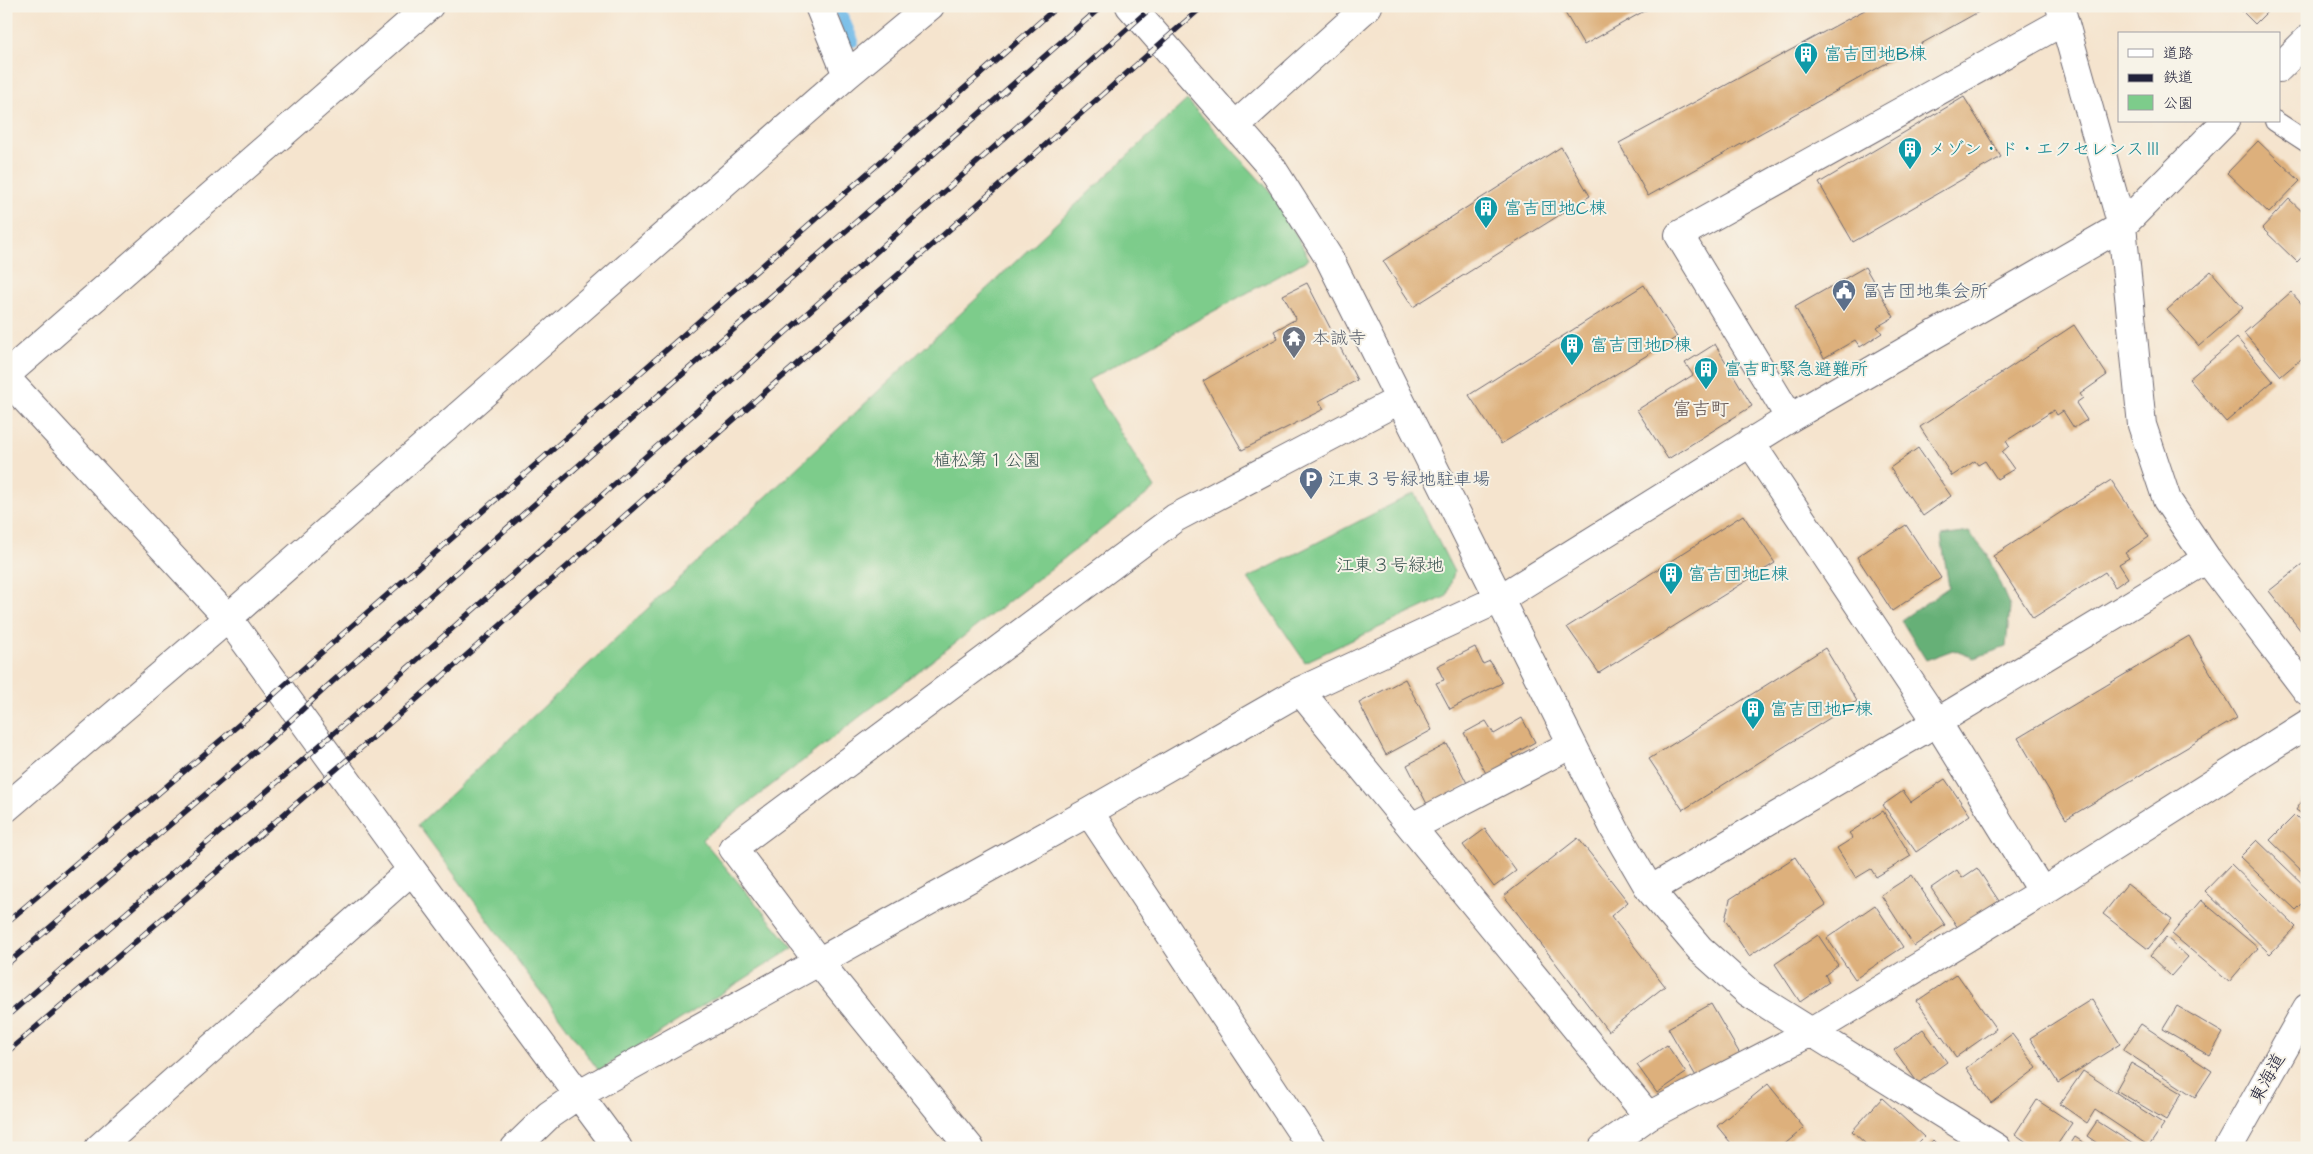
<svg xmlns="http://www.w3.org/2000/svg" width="2313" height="1154" viewBox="0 0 2313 1154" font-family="'Architects Daughter','Klee One',sans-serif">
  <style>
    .green { fill: #7dcc8b; stroke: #507763 }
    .forest { fill: #66b077; stroke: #446959 }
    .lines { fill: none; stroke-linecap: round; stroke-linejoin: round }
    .stream { stroke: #6fbae8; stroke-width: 12 }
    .building { fill: #ddb07b }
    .service-casing { stroke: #6c666e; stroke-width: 22 }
    .minor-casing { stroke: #6c666e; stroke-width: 30 }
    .trunk-casing { stroke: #6c666e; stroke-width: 30 }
    .service { stroke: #fff; stroke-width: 20 }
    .minor { stroke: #fff; stroke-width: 28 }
    .trunk { stroke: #fff; stroke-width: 28 }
    .rail-casing { stroke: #22223b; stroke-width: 5.5 }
    .rail { stroke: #f7f3e8; stroke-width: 4; stroke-dasharray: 11; stroke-linecap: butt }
    .labels { text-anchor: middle; stroke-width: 4; stroke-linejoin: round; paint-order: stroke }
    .culture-label { font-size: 18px; fill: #0d838f; stroke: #f7f3e8; text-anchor: start }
    .service-label { font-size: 18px; fill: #4e5e75; stroke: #f7f3e8; text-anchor: start }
    .worship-label { font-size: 18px; fill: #5b616d; stroke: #f7f3e8; text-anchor: start }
    .park-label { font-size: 18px; fill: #3d5553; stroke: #f7f3e8 }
    .street-label { font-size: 18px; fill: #22223b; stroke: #f7f3e8 }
    .neighbourhood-label { font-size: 19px; fill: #635451; stroke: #f7f3e8 }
  </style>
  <rect width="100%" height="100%" fill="#f7f3e8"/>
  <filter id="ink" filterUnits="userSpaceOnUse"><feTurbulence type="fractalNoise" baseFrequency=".02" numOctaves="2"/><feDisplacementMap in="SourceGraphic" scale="10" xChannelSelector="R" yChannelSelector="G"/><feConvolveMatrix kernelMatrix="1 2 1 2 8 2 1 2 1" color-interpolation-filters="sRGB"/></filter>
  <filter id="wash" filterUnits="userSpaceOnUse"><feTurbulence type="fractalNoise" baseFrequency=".0096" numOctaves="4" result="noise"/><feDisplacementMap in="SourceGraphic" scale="20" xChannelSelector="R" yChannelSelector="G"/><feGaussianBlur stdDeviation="1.12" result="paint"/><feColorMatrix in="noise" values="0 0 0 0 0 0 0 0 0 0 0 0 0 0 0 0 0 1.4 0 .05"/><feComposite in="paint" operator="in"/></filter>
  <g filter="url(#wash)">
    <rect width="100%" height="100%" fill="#f5e4ce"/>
    <path class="green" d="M1187,100L1277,199L1309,259L1088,380L1155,488L702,839L793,948L599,1071L418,825Z
      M1414,493L1454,572L1447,596L1305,662L1248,578Z"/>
    <path class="forest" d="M1969,532L1987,554L2010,607L2006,647L1974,658L1953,650L1926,660L1901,620L1949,587L1941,536Z"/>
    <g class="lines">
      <path class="stream" d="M838,6L853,41"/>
    </g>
    <g id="blocks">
      <path class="building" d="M1561,6H1653L1584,45Z
        M1872,6H1989L1648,196L1619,143Z
        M2237,6H2273L2255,24Z
        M1964,97L2001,157L1853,242L1819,183Z
        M2258,141L2300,181L2269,213L2227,173Z
        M1561,147L1590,196L1413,307L1383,261Z
        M2289,199L2307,216V252L2297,262L2262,228Z
        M1865,267L1894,317L1877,327L1882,333L1860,347L1855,340L1824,358L1795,307Z
        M2211,271L2243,308L2199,346L2167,310Z
        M1307,283L1357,380L1319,401L1324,409L1242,450L1203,381L1278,338L1274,331L1296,319L1283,295Z
        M1644,285L1677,337L1501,444L1469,395Z
        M2291,292L2307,310V354L2281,376L2244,333Z
        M2074,325L2107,375L2080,394L2083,398L2076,403L2087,420L2074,428L2063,411L2057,415L2054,410L2006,441L2009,446L2002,452L2014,469L1997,479L1985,461L1978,465L1975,461L1952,476L1920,427Z
        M2237,338L2273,381L2226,422L2189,379Z
        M1715,344L1752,406L1668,459L1637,410L1693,375L1685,363Z
        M1918,448L1951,496L1923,516L1890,468Z
        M2111,480L2149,537L2125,553L2129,558L2119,564L2128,578L2115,587L2105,572L2033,618L1993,556Z
        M1743,515L1775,563L1599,673L1567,627Z
        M1906,525L1941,578L1892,611L1857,557Z
        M2307,561V626L2301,631L2269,591Z
        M2189,636L2237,718L2066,819L2018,738Z
        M1475,647L1483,664L1490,661L1502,683L1450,709L1436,683L1444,680L1437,666Z
        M1825,648L1857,701L1683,810L1649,759Z
        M1405,679L1432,730L1386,755L1359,703Z
        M1522,718L1535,742L1512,755L1516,761L1488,777L1464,733L1486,721L1494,734Z
        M1447,744L1468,785L1428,806L1407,765Z
        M1945,779L1970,815L1916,852L1883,805L1903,791L1911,802Z
        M2307,794V817L2296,810Z
        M1883,811L1911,856L1876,877L1871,869L1856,878L1837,848L1853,838L1849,833Z
        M2295,815L2307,827V876L2270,840Z
        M1485,829L1516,871L1494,887L1463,845Z
        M1578,838L1628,902L1611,916L1665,986L1608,1031L1504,896Z
        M2257,840L2307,888V899L2296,910L2240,857Z
        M1795,857L1826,905L1749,956L1725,920L1730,899Z
        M2231,864L2296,927L2270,954L2205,891Z
        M1977,868L1999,901L1958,928L1931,888L1957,870L1962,878Z
        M1912,875L1945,925L1914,946L1881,895Z
        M2127,884L2172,919L2148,949L2103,914Z
        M2201,900L2258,948L2229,982L2172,934Z
        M1875,905L1903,947L1855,979L1827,938Z
        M1818,935L1838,965L1825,975L1829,982L1800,1002L1775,964Z
        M2166,937L2188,957L2171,976L2150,956Z
        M1957,974L1996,1029L1956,1057L1917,1001Z
        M2092,999L2120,1044L2058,1083L2030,1038Z
        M1711,1004L1740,1054L1697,1078L1668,1028Z
        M2177,1006L2223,1033L2210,1056L2163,1029Z
        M2141,1024L2212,1071L2195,1097L2123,1050Z
        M1923,1029L1947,1062L1918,1083L1894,1050Z
        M2012,1034L2037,1068L1991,1103L1966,1068Z
        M1667,1045L1686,1073L1657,1093L1637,1065Z
        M2131,1063L2182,1093L2166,1120L2116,1090Z
        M2083,1071L2164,1124L2149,1146L2095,1110L2087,1123L2060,1104Z
        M1768,1084L1804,1128L1780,1148H1735L1717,1126Z
        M1882,1098L1924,1137L1913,1148H1870L1852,1131Z
        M2037,1100L2072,1123L2055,1148H2035L2015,1134Z
        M2097,1121L2139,1148H2104L2087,1136Z
        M2075,1137L2092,1148H2068Z
        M1933,1140L1941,1148H1926Z"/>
    </g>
  </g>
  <g filter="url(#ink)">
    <use href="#blocks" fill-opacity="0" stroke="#6c666e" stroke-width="1"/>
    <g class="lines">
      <g class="service-casing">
        <path id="service" d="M2275,121L2307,142"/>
      </g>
      <g class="minor-casing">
        <path id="minor" d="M819,6L847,75
          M1130,6L1272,168L1329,258L1615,830L1650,890L1700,949L1749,993L1997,1148
          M2060,6L2122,226L2142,425L2167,500L2207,559L2307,691
          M2279,68L2307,40
          M1235,126L1368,6
          M6,375L429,6
          M6,378L228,618L412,870
          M1790,418L1679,235L2064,21
          M1750,442L1937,722L2042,892
          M1300,691L1648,1116
          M6,808L228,618L847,75L930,6
          M1089,812L1312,1148
          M1412,827L1572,744
          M1650,890L1937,722L2207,559
          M99,1148L412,870L618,1148
          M515,1148L549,1115L578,1095L1089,812L1300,691L1501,598L1790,418L2122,226L2226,121
          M970,1148L818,961L733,848L1175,518L1399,400
          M1603,1148L1648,1116L1813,1031L2042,892L2307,724"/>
      </g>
      <g class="trunk-casing">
        <path id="trunk" d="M2228,1148L2307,1008"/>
      </g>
      <use href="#service" class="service"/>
      <use href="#minor" class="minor"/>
      <use href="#trunk" class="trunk"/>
      <g class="rail-casing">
        <path id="rail" d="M6,923L255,711L1058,6
          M6,965L276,734L332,682L1102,6
          M6,1017L357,713L1153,6
          M6,1053L376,735L1203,6"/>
      </g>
      <use href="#rail" class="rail"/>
    </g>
  </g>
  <defs>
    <g id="building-pin" transform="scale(1.25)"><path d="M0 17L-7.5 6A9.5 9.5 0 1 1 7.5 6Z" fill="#0f9aa8" stroke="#f7f3e8"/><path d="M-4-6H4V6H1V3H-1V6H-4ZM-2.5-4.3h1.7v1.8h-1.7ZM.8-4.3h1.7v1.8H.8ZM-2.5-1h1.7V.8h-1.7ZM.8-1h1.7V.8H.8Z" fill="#fff"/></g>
    <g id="civic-pin" transform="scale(1.25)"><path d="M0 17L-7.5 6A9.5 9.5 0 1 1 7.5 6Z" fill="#5c6f8a" stroke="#f7f3e8"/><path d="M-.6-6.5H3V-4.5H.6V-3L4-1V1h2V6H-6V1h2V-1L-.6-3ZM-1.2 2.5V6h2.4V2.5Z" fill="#fff"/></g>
    <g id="temple-pin" transform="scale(1.25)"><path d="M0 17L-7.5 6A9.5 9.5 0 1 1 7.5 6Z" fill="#6b7280" stroke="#f7f3e8"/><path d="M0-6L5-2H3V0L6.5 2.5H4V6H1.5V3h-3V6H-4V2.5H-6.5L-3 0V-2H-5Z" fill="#fff"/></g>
    <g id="parking-pin" transform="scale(1.25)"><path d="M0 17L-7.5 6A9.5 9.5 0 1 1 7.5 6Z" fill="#5c6f8a" stroke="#f7f3e8"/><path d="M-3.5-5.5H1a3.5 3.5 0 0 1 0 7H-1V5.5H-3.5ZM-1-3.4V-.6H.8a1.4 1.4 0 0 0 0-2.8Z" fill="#fff"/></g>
  </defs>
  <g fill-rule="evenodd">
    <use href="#building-pin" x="1806" y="54"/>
    <use href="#building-pin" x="1910" y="149"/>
    <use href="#building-pin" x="1486" y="208"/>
    <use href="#civic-pin" x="1844" y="291"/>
    <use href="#temple-pin" x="1294" y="338"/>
    <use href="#building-pin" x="1572" y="345"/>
    <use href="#building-pin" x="1706" y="369"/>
    <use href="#parking-pin" x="1311" y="479"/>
    <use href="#building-pin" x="1671" y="574"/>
    <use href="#building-pin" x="1753" y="709"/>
  </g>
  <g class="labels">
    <g class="culture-label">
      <text x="1824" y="60">富吉団地B棟</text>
      <text x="1928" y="155">メゾン・ド・エクセレンスⅢ</text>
      <text x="1504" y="214">富吉団地C棟</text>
      <text x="1590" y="351">富吉団地D棟</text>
      <text x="1724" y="375">富吉町緊急避難所</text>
      <text x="1688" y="580">富吉団地E棟</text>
      <text x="1770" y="715">富吉団地F棟</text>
    </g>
    <g class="service-label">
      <text x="1862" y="297">冨吉団地集会所</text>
      <text x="1328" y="485">江東３号緑地駐車場</text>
    </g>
    <g class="worship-label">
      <text x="1312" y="344">本誠寺</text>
    </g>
    <g class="park-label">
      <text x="987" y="466">植松第１公園</text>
      <text x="1390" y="571">江東３号緑地</text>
    </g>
    <g class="street-label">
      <text transform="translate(2267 1078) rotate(-61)" y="6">東海道</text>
    </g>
    <g class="neighbourhood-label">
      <text x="1701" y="415">富吉町</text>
    </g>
  </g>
  <rect width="2313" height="1154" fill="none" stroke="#f7f3e8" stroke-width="25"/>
  <rect x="2118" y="32" width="162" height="90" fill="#f7f3e8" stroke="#a29fa3"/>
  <rect x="2128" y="49" width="25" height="8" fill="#ffffff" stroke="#a29fa3"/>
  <text x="2163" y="58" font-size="15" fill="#22223b">道路</text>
  <rect x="2128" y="74" width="25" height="8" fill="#22223b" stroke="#a29fa3"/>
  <text x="2163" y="82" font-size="15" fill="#22223b">鉄道</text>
  <rect x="2128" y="95" width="25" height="15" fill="#7dcc8b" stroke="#a29fa3"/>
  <text x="2163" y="108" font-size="15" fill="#22223b">公園</text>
</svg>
